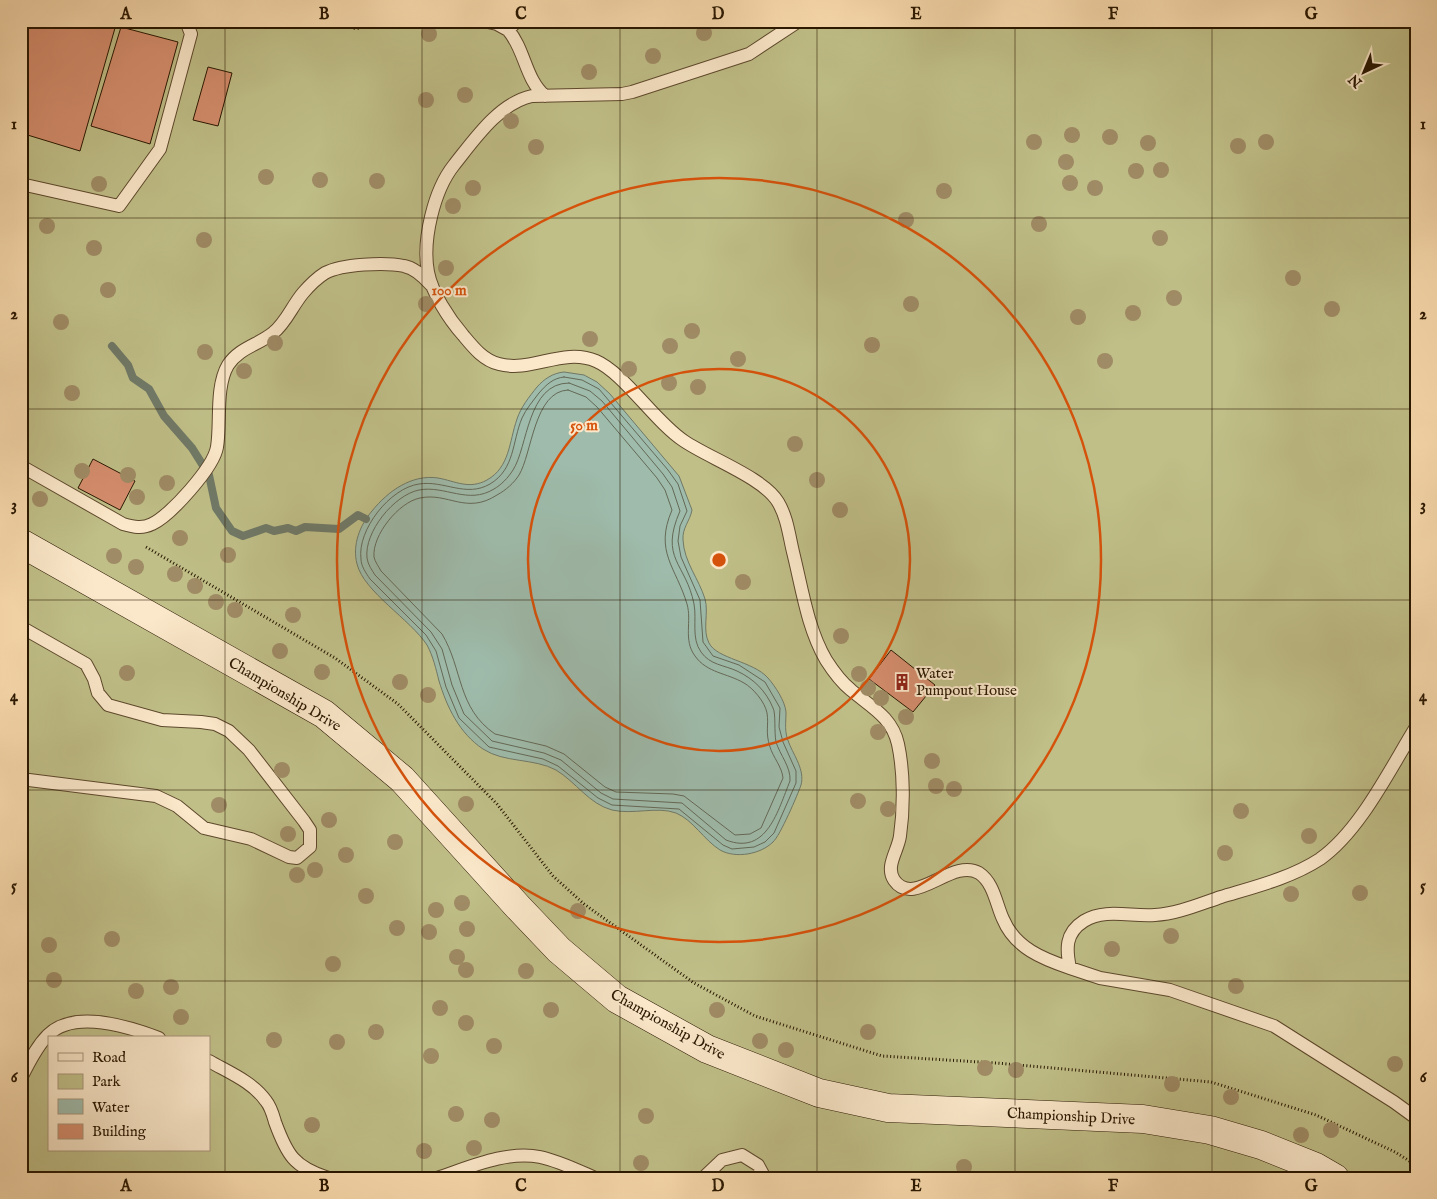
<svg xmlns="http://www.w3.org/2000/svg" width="1437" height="1199" viewBox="0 0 1437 1199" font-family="'IM FELL English',serif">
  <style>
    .green { fill: #c0bf88; stroke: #746b44; fill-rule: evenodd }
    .water { fill: #9ebbab; stroke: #6f7967 }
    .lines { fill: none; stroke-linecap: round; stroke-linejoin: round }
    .shore { stroke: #646956; stroke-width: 1 }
    .stream { stroke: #6f7967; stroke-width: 8 }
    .building { fill: #d58d6d; stroke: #291701 }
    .lane-casing { stroke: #5d482c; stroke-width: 14 }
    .secondary-casing { stroke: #291701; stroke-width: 29 }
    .path { stroke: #291701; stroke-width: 3; stroke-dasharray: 1 2.5; stroke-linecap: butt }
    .lane { stroke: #fbe8ca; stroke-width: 12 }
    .secondary { stroke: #fbe8ca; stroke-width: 28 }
    .tree { fill: #9f8b65 }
    .grid { fill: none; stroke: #291701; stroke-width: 1; stroke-opacity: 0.55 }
    .ring { fill: none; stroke: #d5520b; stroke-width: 2.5 }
    .labels { text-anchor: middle; stroke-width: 4; stroke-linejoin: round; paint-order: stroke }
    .poi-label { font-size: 15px; fill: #291701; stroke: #fbe8ca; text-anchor: start }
    .street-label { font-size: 15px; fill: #291701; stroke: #fbe8ca }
    .centre { fill: #d5520b; stroke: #fbe8ca; stroke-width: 2.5 }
    .ring-label { font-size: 15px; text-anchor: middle; font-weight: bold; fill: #d5520b; stroke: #fbe8ca; stroke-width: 4; stroke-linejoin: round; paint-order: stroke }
    .neatline { fill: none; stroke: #291701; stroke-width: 2 }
    .grid-label { font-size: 16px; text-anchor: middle; font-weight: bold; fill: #291701 }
  </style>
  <rect width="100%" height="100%" fill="#f9dbae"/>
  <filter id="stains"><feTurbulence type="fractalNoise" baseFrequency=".004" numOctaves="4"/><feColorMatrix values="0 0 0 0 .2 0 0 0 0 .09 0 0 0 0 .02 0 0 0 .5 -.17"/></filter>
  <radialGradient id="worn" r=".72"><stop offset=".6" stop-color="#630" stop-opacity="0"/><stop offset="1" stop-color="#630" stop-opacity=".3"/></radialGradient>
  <path class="green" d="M21,21H1416V1178H21ZM49,1038H209V1150H49Z"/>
  <path class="water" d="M564,372L584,375L597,382L610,394L679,476L692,510C690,521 682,528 683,540C684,562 699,579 705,599C709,613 702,630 709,643C717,659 753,661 768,678C775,686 785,701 786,712C786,723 784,732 789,743C794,756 805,770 801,785C798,794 780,836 773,842C761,854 736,859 720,850C704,840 693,820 676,813C657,806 633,815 612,810C589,804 576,782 556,770C534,758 504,763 483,749C459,733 447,707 439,681C436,669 433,656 427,645C410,619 364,592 357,564C352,545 360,525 372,511C388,491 412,474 438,478C455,481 469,490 487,480C510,467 509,442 517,419C521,407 529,397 537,387C544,379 553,373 564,372Z"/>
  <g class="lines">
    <path class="shore" d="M564,377L582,380L599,389L668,470L678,484L687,511L680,526L678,541L681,557L700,600L703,642L713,656L739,665L765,682L780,708L779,727L783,742L796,771V783L774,833L765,842L754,847L732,849L723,845L679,809L612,805L598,798L558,766L543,759L489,747L459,718L446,687L436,651L426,635L370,579C366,573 361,566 361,559C357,530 390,488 419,484C444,480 466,498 490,484C515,469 512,442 522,418C526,409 533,401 539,393C546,385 553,378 564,377Z
      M569,383L590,391L602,401L663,474L672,487L680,511C659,559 686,563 694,604C697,620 691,638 701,652C710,665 724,665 737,671C754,679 766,691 773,708C776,713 774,732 776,742C780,755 791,767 790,781C778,810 767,856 726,840L682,803L613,799L601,793L561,760L544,753L492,741L464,714L452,685L442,649L431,632L375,575C372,570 368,565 367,558C364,532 394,495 419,490C445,485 468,505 494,489C501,485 508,478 513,470C528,447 527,383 569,383Z
      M568,390L586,397L597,407L657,478L665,490L672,510C654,552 676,567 687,604C692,621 683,640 695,656C707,673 727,673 744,683C753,688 765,702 767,713C769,725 765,732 770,747C773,757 782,767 783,778L761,828L750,834L735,835L684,796L673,794L616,792L605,787L564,754L546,746L495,734C457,708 463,669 442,634L381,571C379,567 375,562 374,557C372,535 399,502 420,498C448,492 466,515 497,495C506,490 514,483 519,475C532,454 534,391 568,390Z"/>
    <path class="stream" d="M112,346L128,365L133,378L149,389L164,416L192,448L209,475L216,508L232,531L243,536L266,528L274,531L288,528L296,531L305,527L339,529L358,515L366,519"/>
  </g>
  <path class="building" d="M21,21H117L80,151L21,133Z
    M121,27L178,42L150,144L91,126Z
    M208,67L232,73L218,126L193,120Z
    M93,459L135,481L120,510L78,488Z
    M891,650L935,685L913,712L869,679Z"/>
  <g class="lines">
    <g class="lane-casing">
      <path id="lane" d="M483,21L497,24L508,30L517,21
        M799,21L749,54L632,92L622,94L532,96C499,103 474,140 454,165C434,190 422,240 428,272C432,293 449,319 463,335C473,347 483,360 499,364C531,373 563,347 596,361C624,373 655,422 684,441C709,458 764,478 778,502C787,517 789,535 793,552C802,588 807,627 826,660C833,671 841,682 851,690C871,707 892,717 898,744C904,772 904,808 900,836C898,851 885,866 894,880C914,909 952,857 979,873C994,883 996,904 1003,919C1015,948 1043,959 1070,968C1066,949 1065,933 1084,921C1105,908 1131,917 1155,915C1177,914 1200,904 1221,897C1254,887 1291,878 1320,859C1360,831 1390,769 1416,727
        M508,30C525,49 525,79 545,96
        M21,184L119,206L160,149L191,34L186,21
        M21,466L123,524C134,527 142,529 152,524C170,516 214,467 217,447C221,424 215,387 228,365C239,348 258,345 273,333C286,323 292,306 303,293C309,286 317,278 325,273C342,264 385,262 404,266C415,268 424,277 431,285
        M21,627L86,664L94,679L98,693L108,705L162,720L201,722L215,724L229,731L249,750L304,821L310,830V847L297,858L289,857L251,839L204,828L177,806L156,796L21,779
        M1070,968L1100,978L1170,990L1274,1026L1394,1102L1416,1118
        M209,1061C228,1072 253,1082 266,1101C271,1107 273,1115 275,1122C287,1155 294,1167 328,1178
        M21,1078C29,1063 36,1047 48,1035C74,1009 130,1027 159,1038
        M437,1178C468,1168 507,1150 540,1157C559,1161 577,1170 595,1178
        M703,1178L722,1160L742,1155L758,1165L765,1178"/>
    </g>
    <g class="secondary-casing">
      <path id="secondary" d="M21,543L324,714L402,779L518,907L559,950L617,999L707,1049L819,1093L888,1108L1143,1119L1210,1130L1261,1145L1316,1167L1335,1178"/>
    </g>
    <path class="path" d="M347,21L352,28L357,29L366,21
      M146,547L335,658L398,704L497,804L553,876L584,904L694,983L755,1016L882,1056L996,1063L1211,1082L1316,1115L1395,1152L1416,1165"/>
    <use href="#lane" class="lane"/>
    <use href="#secondary" class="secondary"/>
  </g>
  <g class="tree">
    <circle cx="704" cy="33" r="8"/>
    <circle cx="429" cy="34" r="8"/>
    <circle cx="653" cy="56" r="8"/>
    <circle cx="589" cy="72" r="8"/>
    <circle cx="465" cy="95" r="8"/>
    <circle cx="426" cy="100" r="8"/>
    <circle cx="511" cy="121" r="8"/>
    <circle cx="1072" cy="135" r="8"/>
    <circle cx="1110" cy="137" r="8"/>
    <circle cx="1034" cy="142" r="8"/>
    <circle cx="1266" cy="142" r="8"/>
    <circle cx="1148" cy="143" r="8"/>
    <circle cx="1238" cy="146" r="8"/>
    <circle cx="536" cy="147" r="8"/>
    <circle cx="1066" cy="162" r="8"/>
    <circle cx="1161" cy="170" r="8"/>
    <circle cx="1136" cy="171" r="8"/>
    <circle cx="266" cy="177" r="8"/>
    <circle cx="320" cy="180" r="8"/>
    <circle cx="377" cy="181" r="8"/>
    <circle cx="1070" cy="183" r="8"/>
    <circle cx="99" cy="184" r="8"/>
    <circle cx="473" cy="188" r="8"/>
    <circle cx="1095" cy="188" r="8"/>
    <circle cx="944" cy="191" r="8"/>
    <circle cx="453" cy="206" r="8"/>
    <circle cx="906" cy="220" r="8"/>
    <circle cx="1039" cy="224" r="8"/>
    <circle cx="47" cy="226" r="8"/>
    <circle cx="1160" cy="238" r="8"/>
    <circle cx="204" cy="240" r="8"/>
    <circle cx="94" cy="248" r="8"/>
    <circle cx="446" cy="268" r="8"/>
    <circle cx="1293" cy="278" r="8"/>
    <circle cx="108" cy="290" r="8"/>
    <circle cx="1174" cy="298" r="8"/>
    <circle cx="426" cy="304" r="8"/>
    <circle cx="911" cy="304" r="8"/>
    <circle cx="1332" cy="309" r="8"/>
    <circle cx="1133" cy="313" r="8"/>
    <circle cx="1078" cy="317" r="8"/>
    <circle cx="61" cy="322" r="8"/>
    <circle cx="692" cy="331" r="8"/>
    <circle cx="590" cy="339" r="8"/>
    <circle cx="275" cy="343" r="8"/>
    <circle cx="872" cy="345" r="8"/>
    <circle cx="670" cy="346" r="8"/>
    <circle cx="205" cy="352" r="8"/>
    <circle cx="738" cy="359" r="8"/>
    <circle cx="1105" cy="361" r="8"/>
    <circle cx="629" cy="369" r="8"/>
    <circle cx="244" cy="371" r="8"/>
    <circle cx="669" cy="383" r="8"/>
    <circle cx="698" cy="387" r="8"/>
    <circle cx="72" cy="393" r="8"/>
    <circle cx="795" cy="444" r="8"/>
    <circle cx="82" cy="471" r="8"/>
    <circle cx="128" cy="475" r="8"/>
    <circle cx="817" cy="480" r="8"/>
    <circle cx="167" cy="483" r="8"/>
    <circle cx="137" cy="497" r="8"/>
    <circle cx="40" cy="499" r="8"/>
    <circle cx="840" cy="510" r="8"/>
    <circle cx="180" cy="538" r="8"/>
    <circle cx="228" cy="555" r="8"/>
    <circle cx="114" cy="556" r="8"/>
    <circle cx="136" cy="567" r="8"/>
    <circle cx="175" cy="574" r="8"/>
    <circle cx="743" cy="582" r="8"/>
    <circle cx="195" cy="586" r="8"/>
    <circle cx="216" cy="602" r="8"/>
    <circle cx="235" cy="610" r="8"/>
    <circle cx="293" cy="615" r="8"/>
    <circle cx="841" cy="636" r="8"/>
    <circle cx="280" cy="651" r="8"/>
    <circle cx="322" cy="672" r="8"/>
    <circle cx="127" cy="673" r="8"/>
    <circle cx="859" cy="674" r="8"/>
    <circle cx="400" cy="682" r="8"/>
    <circle cx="868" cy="688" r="8"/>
    <circle cx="428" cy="695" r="8"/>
    <circle cx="881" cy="698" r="8"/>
    <circle cx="906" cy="717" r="8"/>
    <circle cx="878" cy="732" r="8"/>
    <circle cx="932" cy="761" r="8"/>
    <circle cx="282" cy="770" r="8"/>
    <circle cx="936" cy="786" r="8"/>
    <circle cx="954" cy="789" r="8"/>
    <circle cx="858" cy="801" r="8"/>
    <circle cx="466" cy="804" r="8"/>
    <circle cx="219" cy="805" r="8"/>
    <circle cx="888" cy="809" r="8"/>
    <circle cx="1241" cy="811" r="8"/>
    <circle cx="329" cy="820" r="8"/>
    <circle cx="288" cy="834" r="8"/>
    <circle cx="1309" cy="836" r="8"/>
    <circle cx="395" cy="842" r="8"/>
    <circle cx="1225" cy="853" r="8"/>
    <circle cx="346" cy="855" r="8"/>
    <circle cx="315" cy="870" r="8"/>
    <circle cx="297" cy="875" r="8"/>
    <circle cx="1360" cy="893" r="8"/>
    <circle cx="1291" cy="894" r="8"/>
    <circle cx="366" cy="896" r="8"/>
    <circle cx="462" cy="903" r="8"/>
    <circle cx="436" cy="910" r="8"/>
    <circle cx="578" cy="911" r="8"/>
    <circle cx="397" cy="928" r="8"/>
    <circle cx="467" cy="929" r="8"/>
    <circle cx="429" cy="932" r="8"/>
    <circle cx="1171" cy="936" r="8"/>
    <circle cx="112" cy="939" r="8"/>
    <circle cx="49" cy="945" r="8"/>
    <circle cx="1112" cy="949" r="8"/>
    <circle cx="457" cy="957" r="8"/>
    <circle cx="333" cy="964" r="8"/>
    <circle cx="466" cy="970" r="8"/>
    <circle cx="526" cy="971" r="8"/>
    <circle cx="54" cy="980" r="8"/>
    <circle cx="1236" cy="986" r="8"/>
    <circle cx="171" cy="987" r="8"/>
    <circle cx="136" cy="991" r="8"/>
    <circle cx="440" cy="1008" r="8"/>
    <circle cx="551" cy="1010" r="8"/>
    <circle cx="717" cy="1010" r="8"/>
    <circle cx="181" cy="1017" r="8"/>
    <circle cx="466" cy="1023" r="8"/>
    <circle cx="376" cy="1032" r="8"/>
    <circle cx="868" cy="1032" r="8"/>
    <circle cx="274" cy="1040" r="8"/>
    <circle cx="760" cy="1041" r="8"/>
    <circle cx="337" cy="1042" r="8"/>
    <circle cx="494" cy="1046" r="8"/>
    <circle cx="786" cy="1050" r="8"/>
    <circle cx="431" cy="1056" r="8"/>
    <circle cx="1395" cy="1064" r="8"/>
    <circle cx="985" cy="1068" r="8"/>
    <circle cx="1016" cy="1070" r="8"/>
    <circle cx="1172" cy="1084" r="8"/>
    <circle cx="1231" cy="1097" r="8"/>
    <circle cx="456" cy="1114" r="8"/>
    <circle cx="646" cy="1116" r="8"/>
    <circle cx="492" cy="1120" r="8"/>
    <circle cx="312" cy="1125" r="8"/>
    <circle cx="1331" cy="1130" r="8"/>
    <circle cx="1301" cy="1135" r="8"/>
    <circle cx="474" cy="1148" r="8"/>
    <circle cx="424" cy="1151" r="8"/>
    <circle cx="641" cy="1163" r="8"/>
    <circle cx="964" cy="1167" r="8"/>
  </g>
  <path class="grid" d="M225,21V1178M422,21V1178M620,21V1178M817,21V1178M1015,21V1178M1212,21V1178M21,218H1416M21,409H1416M21,600H1416M21,790H1416M21,981H1416"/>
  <g class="ring">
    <circle cx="719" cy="560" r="191"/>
    <circle cx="719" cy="560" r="382"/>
  </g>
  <defs>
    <g id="building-bare" transform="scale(1.35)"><path d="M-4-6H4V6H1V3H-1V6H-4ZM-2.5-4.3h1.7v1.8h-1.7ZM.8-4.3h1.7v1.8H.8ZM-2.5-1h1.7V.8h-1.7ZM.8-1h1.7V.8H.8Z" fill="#8f2418" stroke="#fbe8ca" stroke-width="2.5" paint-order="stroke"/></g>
  </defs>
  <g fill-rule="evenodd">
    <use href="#building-bare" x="902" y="682"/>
  </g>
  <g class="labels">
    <g class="poi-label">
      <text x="916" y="678">Water<tspan x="916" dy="17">Pumpout House</tspan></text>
    </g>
    <g class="street-label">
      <text transform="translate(285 694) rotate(31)" y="5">Championship Drive</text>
      <text transform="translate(668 1024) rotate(29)" y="5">Championship Drive</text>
      <text transform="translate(1071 1116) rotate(3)" y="5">Championship Drive</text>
    </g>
  </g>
  <circle cx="719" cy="560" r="8" class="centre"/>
  <g class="ring-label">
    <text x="449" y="295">100 m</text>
    <text x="584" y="430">50 m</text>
  </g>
  <rect width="1437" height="1199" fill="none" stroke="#f9dbae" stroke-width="55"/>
  <rect x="48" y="1036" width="162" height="115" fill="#fbe8ca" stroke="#a7947a"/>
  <rect x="58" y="1053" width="25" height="8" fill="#fbe8ca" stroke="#a7947a"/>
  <text x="92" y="1062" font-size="15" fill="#291701">Road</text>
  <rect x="58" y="1074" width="25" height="15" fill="#c0bf88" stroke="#a7947a"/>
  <text x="92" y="1086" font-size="15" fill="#291701">Park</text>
  <rect x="58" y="1099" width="25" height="15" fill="#9ebbab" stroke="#a7947a"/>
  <text x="92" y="1112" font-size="15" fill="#291701">Water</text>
  <rect x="58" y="1124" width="25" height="15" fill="#d58d6d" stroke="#a7947a"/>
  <text x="92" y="1136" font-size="15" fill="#291701">Building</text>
  <g transform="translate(1364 72) rotate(224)" stroke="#fbe8ca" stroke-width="4" paint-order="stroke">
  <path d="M0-4L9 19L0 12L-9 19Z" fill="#291701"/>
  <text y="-8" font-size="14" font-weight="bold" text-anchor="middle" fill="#291701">N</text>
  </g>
  <rect x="28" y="28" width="1382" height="1144" class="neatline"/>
  <g class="grid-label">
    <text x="126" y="19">A</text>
    <text x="324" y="19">B</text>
    <text x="521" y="19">C</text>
    <text x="718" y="19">D</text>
    <text x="916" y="19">E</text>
    <text x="1113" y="19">F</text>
    <text x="1311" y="19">G</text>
    <text x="14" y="129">1</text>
    <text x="1423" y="129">1</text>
    <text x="14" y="319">2</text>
    <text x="1423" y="319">2</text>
    <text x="14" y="510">3</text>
    <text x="1423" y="510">3</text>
    <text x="14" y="701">4</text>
    <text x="1423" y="701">4</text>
    <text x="14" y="891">5</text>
    <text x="1423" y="891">5</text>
    <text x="14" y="1082">6</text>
    <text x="1423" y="1082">6</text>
    <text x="126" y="1191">A</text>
    <text x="324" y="1191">B</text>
    <text x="521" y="1191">C</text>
    <text x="718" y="1191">D</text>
    <text x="916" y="1191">E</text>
    <text x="1113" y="1191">F</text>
    <text x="1311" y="1191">G</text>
  </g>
  <rect width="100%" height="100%" filter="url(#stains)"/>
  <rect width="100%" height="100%" fill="url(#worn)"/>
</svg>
